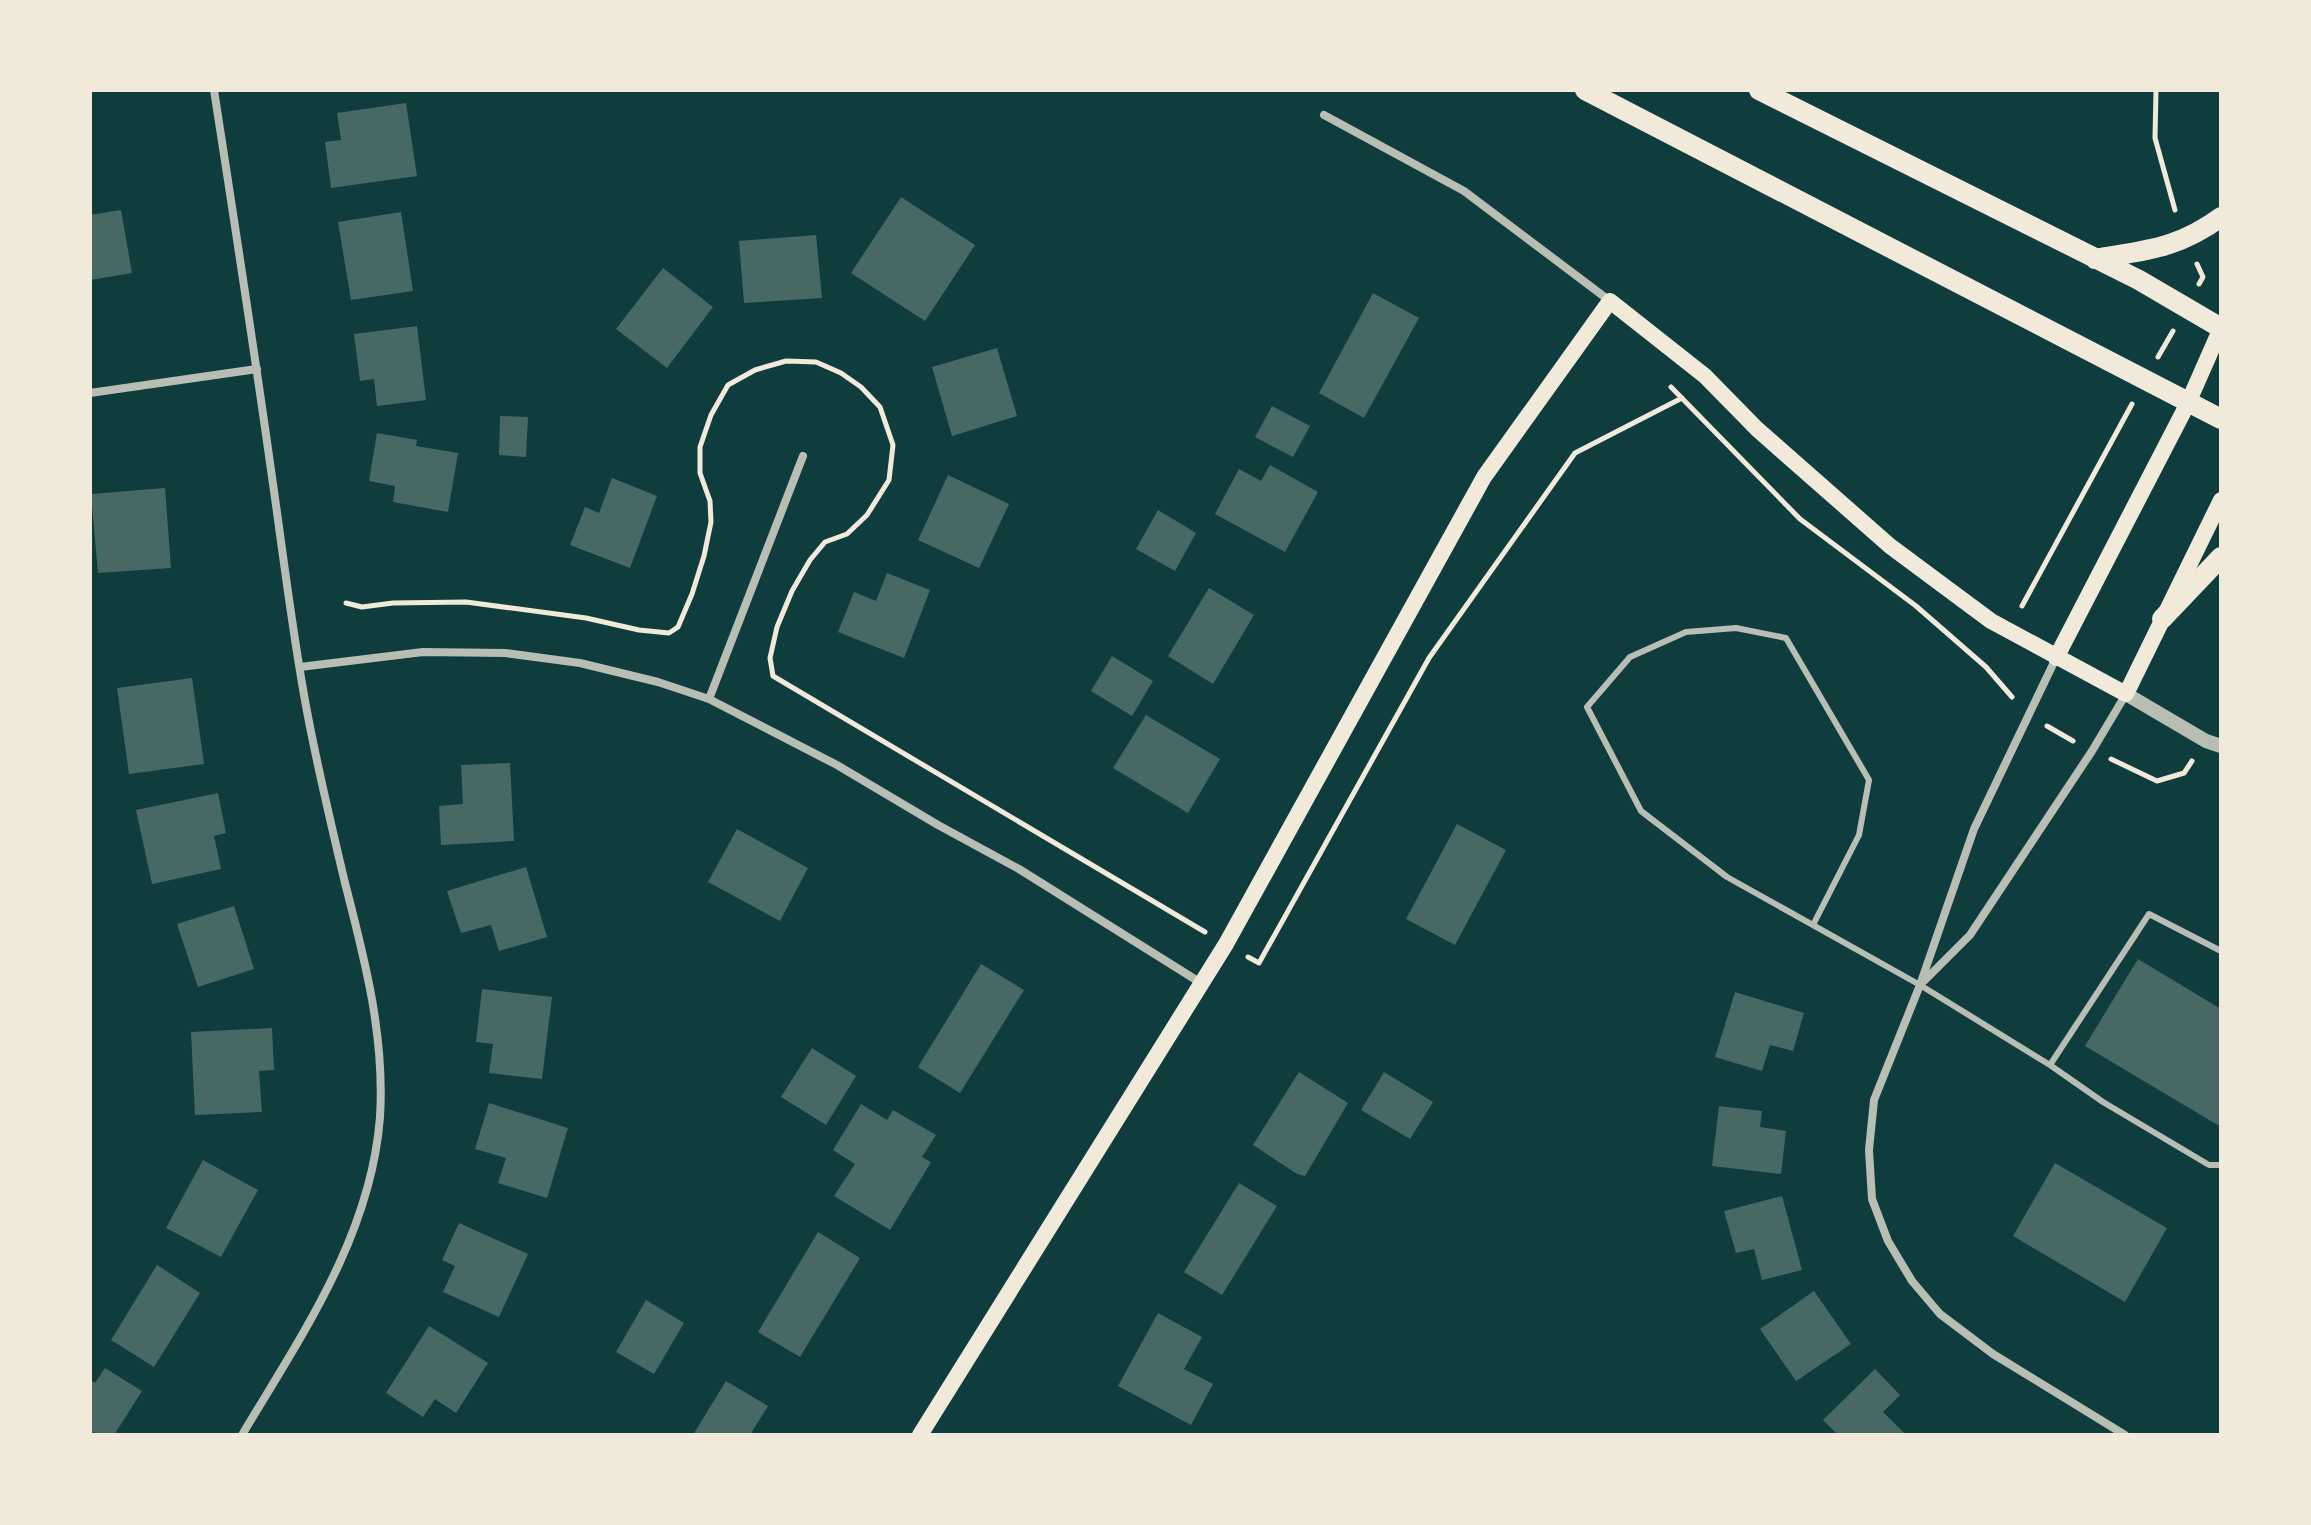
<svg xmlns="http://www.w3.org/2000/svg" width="2311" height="1525" viewBox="0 0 2311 1525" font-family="'Roboto Condensed',sans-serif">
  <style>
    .building { fill: #486865 }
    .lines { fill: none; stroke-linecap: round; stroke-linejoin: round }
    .path { stroke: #f1e9da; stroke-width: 5 }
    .service { stroke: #b8beb3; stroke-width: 6 }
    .minor { stroke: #b8beb3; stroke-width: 8 }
    .tertiary { stroke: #b8beb3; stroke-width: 14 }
    .secondary { stroke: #f1e9da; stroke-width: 16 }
    .primary { stroke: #f1e9da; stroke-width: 20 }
  </style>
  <rect width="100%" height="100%" fill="#0f3d3e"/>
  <path class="building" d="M406,103L417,176L331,188L325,142L341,140L337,113Z
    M901,197L975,245L925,321L851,273Z
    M121,210L132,273L90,280V215Z
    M401,212L413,291L351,300L338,222Z
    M816,235L822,298L744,303L739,241Z
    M663,268L713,307L667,368L616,329Z
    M1373,293L1419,318L1364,418L1319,393Z
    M417,326L426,400L377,406L374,379L360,381L354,334Z
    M997,348L1017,416L952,436L932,367Z
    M1272,406L1310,426L1293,457L1255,437Z
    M500,416L528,417L526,457L499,455Z
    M377,433L417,440L416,446L458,453L448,512L393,502L395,486L369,481Z
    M1270,465L1318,492L1285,552L1215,514L1239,469L1261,481Z
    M948,475L1009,504L979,568L918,540Z
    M612,478L657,496L630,568L570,545L585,507L599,513Z
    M165,488L171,568L98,573L91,494Z
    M1158,510L1196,533L1175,571L1136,549Z
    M887,573L930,590L904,658L838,632L854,592L876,601Z
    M1209,588L1254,615L1213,684L1168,656Z
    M1112,656L1153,681L1132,716L1091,691Z
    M192,678L204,764L129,774L117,688Z
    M1146,715L1220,759L1188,813L1113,768Z
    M510,763L514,841L441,845L439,806L463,804L461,765Z
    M218,793L226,833L214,836L221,869L152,884L136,810Z
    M1457,824L1506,850L1455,945L1406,919Z
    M737,829L808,868L780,921L708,882Z
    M526,867L547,937L499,951L491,925L461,933L447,891Z
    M234,906L254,969L198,987L177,924Z
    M2138,959L2221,1009V1127L2085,1046Z
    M981,964L1024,990L960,1093L918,1067Z
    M482,989L552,997L542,1079L489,1073L493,1044L476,1042Z
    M1735,992L1804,1013L1793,1051L1770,1045L1762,1071L1715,1057Z
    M272,1028L274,1070L259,1071L262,1112L195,1115L191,1032Z
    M812,1048L856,1076L826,1125L781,1097Z
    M1299,1072L1348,1103L1305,1176L1297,1174L1253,1145Z
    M1384,1072L1433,1102L1410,1139L1361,1110Z
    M489,1103L568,1128L547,1198L498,1183L506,1158L475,1149Z
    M861,1104L887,1120L893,1110L936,1135L922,1157L931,1162L890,1230L834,1196L855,1164L833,1150Z
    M1719,1106L1762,1111L1760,1127L1786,1131L1781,1174L1712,1166Z
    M203,1160L258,1190L221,1257L166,1228Z
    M2055,1163L2167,1228L2125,1302L2013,1236Z
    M1239,1183L1277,1206L1222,1295L1184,1272Z
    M1782,1196L1802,1270L1762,1280L1754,1249L1736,1253L1724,1211Z
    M459,1223L528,1254L499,1317L443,1292L455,1266L442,1260Z
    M818,1232L860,1258L800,1357L758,1332Z
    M157,1265L200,1293L154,1367L111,1340Z
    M1814,1291L1851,1344L1796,1381L1760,1329Z
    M646,1300L684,1323L654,1374L616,1352Z
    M1158,1313L1202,1337L1184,1369L1213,1384L1191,1425L1118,1386Z
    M429,1326L488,1363L456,1413L435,1399L423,1417L386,1393Z
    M105,1368L142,1391L114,1435H99L94,1432L90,1435V1380L95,1383Z
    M1875,1369L1900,1395L1883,1412L1906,1435H1838L1823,1420Z
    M726,1381L768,1406L750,1435H693Z"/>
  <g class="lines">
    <path class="path" d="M2156,90L2155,138L2175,210
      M2197,264L2203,277L2199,284
      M2158,357L2173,331
      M1671,387L1800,519L1916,606L1986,667L2012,697
      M346,603L362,607L393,603L466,602L586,618L639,630L669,633L678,627L692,594L704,556L711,522L710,501L700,473V447L711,415L728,385L755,370L786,361L816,362L841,373L861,387L880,407L893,445L889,480L867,515L847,534L825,542L810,560L792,591L777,627L770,658L773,676L1205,932
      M2022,606L2132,404
      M2047,726L2073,741
      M2111,759L2157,781L2184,773L2192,761
      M1248,957L1259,963L1429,658L1575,453L1682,398"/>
    <path class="service" d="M1813,925L1859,835L1869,780L1786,638L1736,628L1686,632L1630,657L1587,707L1641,811L1727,877L1920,985L2050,1065L2103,1102L2209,1165H2221
      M2050,1065L2149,914L2221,951"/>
    <path class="minor" d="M214,90C234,219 254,348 272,477C283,553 292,630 306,706C317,766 331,824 345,883C365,960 385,1037 380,1117C371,1236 301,1336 242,1435
      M1324,115L1464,191L1610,301
      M90,393L257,369
      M2056,658L1974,829L1920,985L1874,1100L1869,1150L1872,1199L1888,1241L1912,1281L1940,1314L1993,1354L2125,1435
      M300,667L423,652L505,653L580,663L658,682L709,699L837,765L938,825L1019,869L1201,983
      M709,699L803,456
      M1924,981L1970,935L2092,751L2126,694"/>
    <path class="tertiary" d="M2126,694L2206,741L2221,746"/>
    <path class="secondary" d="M2056,658L2188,403L2221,328
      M920,1435L1226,944L1484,477L1610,301L1705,376L1757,429L1890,546L1991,621L2126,694L2221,500"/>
    <path class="primary" d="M1585,90L2221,419
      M1759,90L2139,280L2221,328
      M2095,259C2147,250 2177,249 2221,217
      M2162,619L2221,557"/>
  </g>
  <rect width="2311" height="1525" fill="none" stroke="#f1e9da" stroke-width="184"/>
</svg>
